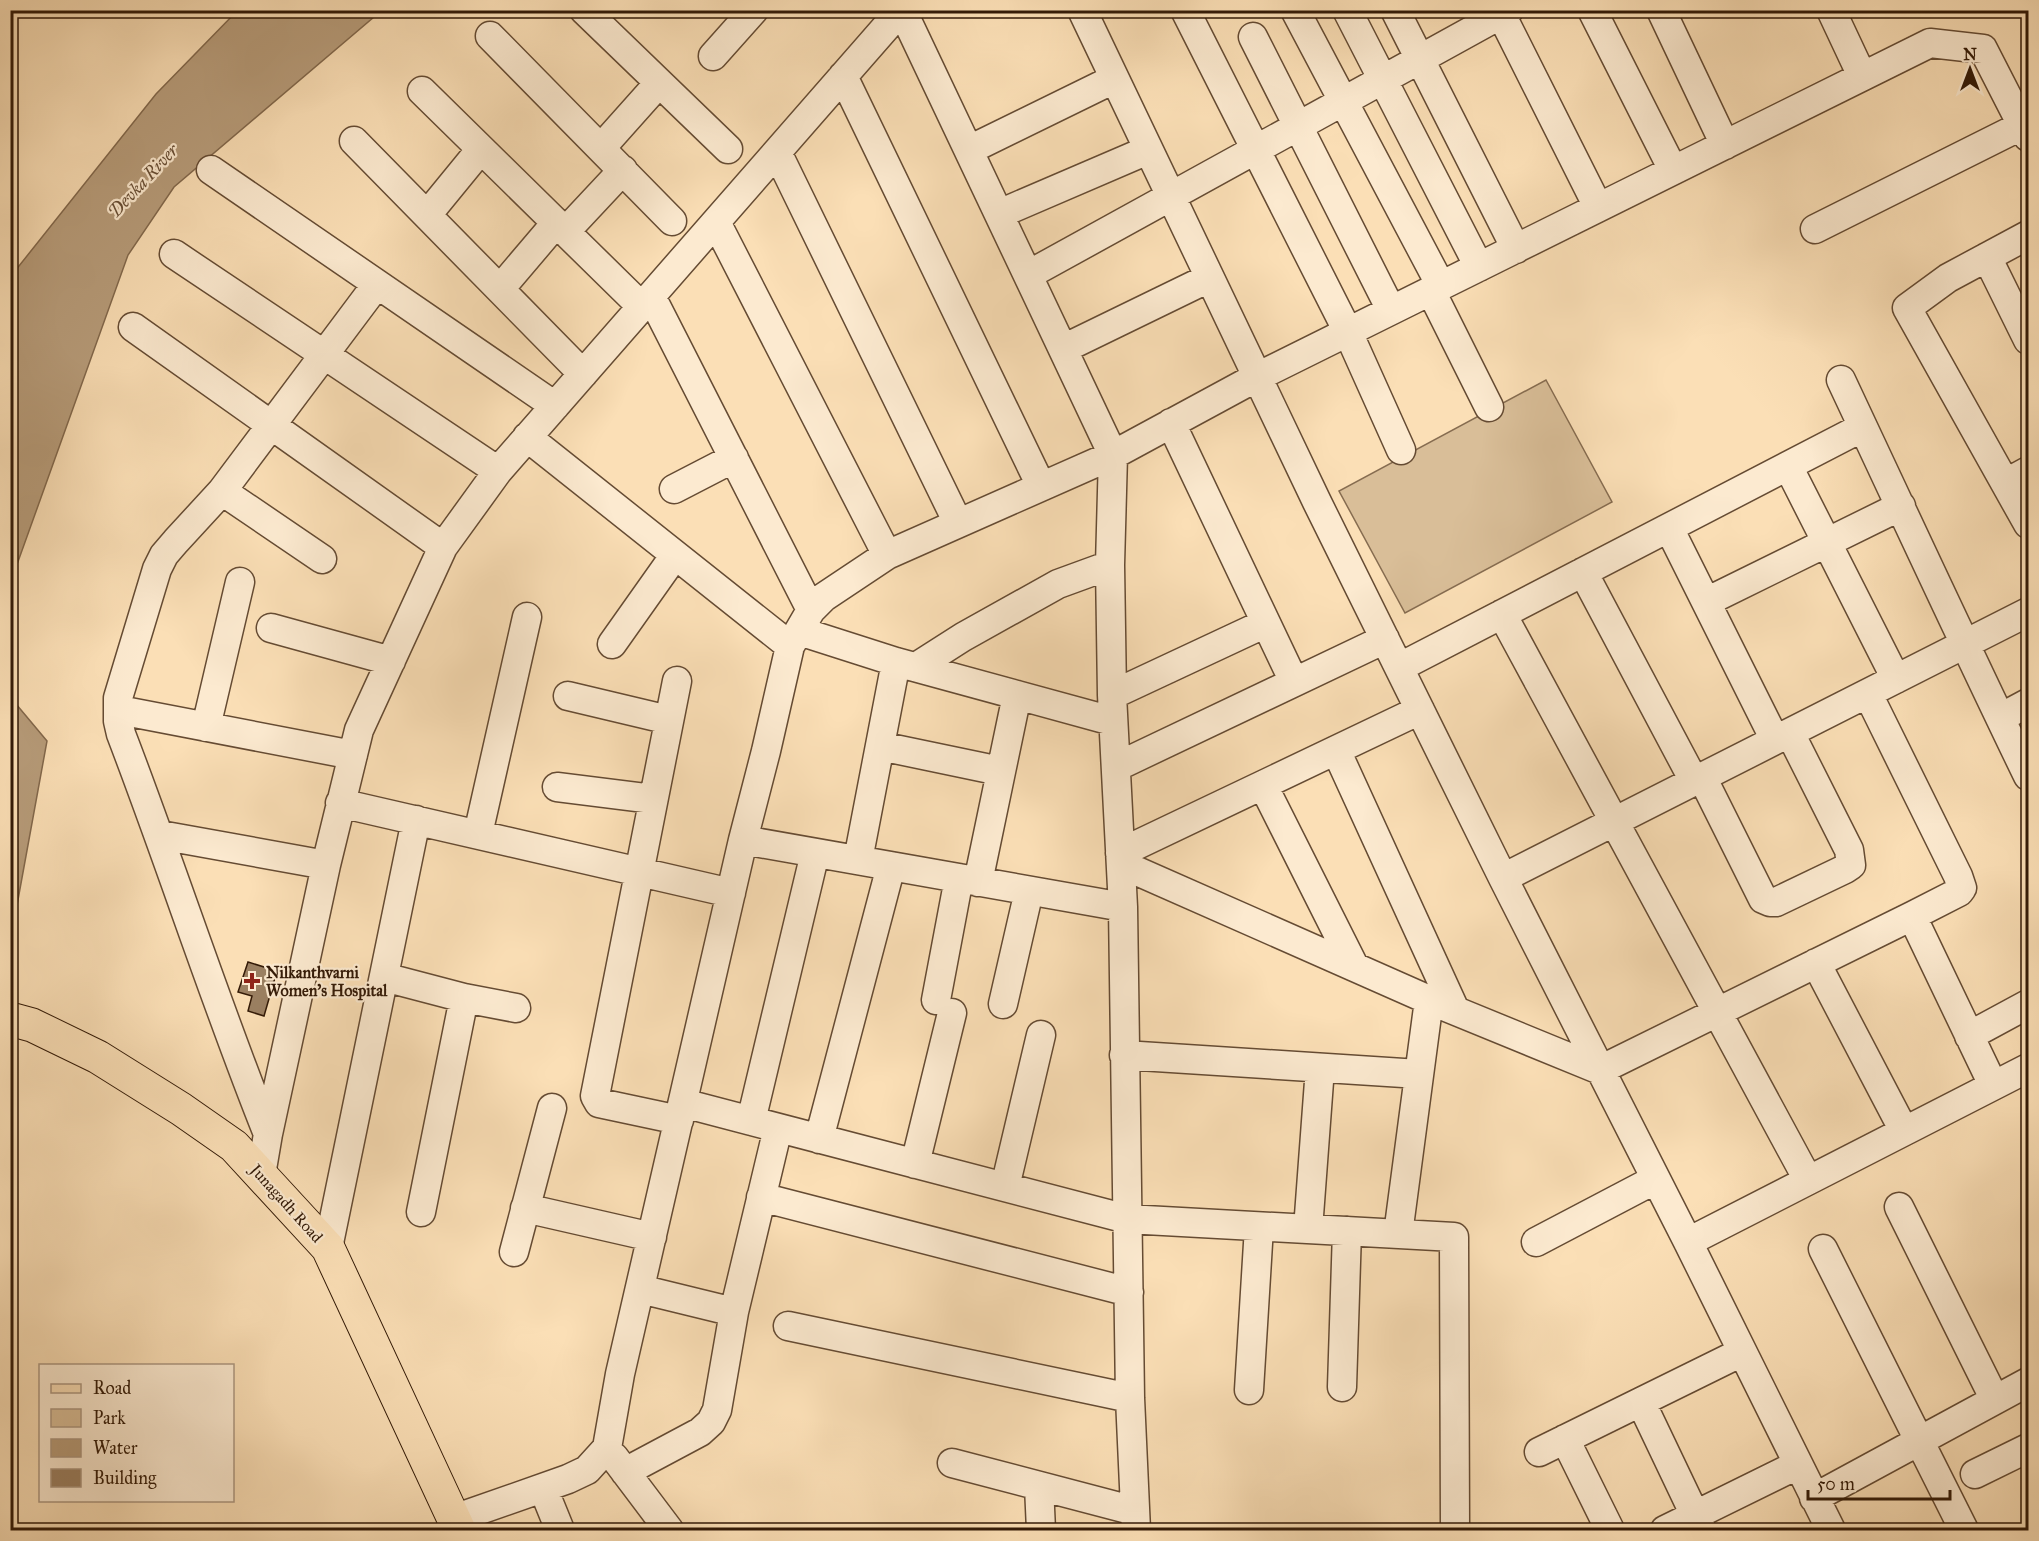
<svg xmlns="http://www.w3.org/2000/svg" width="2039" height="1541" viewBox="0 0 2039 1541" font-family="'IM FELL Great Primer',serif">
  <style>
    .green { fill: #d9be98; stroke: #866c50; stroke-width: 1.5 }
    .water { fill: #b79c7a; stroke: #82684c; stroke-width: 1.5 }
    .building { fill: #9b8062; stroke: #331a07; stroke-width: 1.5 }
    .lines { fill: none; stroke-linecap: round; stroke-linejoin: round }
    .minor-casing { stroke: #654b33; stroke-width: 31 }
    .major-casing { stroke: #331a07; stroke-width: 35 }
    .minor { stroke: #fcead0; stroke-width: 28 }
    .major { stroke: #fbdfb6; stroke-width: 33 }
    .poi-dot { fill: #8f2418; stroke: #fcead0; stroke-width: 2 }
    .labels { text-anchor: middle; stroke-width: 4.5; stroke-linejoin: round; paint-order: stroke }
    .poi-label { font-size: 16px; font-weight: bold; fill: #331a07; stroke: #fcead0; text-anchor: start }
    .street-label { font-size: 16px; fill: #331a07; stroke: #fcead0 }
    .water-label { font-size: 18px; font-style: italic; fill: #684e35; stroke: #fcead0 }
  </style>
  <rect width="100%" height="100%" fill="#fbdfb6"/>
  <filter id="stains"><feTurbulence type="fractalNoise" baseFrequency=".00333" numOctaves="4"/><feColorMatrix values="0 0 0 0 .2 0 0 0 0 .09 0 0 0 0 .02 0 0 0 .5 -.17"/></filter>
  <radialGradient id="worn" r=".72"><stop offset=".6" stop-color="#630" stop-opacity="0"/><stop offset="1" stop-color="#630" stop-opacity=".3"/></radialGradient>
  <path class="green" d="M1546,380L1612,502L1405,613L1339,491Z"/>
  <path class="water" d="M237,11H381L174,187L128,255L15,570L11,577V276L156,94Z
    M11,698L47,741L11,938Z"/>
  <path class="building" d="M248,962L277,971L264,1016L248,1011L252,996L238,992Z"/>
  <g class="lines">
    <g class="minor-casing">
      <path id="minor" d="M584,10L728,149
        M902,10L1113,455L1110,565L1112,695L1123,907L1130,1398L1136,1530
        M1082,10L1317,502L1503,878L1688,1242L1831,1530
        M1185,10L1348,332L1401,450
        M1295,10L1441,286
        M1347,10L1479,267
        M1395,10L1516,249
        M1499,10L1598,207
        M1592,10L1673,170
        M1661,10L1725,145
        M1831,10L1862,76
        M490,36L672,221
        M1253,37L1391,310
        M713,56L754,10
        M843,76L1041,486
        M422,91L642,307
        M354,141L583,374
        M601,148L659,83
        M969,150L1114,79
        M777,152L958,523
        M211,170L555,406
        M999,214L1148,150
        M427,215L481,149
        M716,222L887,555
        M1815,229L2023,125
        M565,232L623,170
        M2028,235L1948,278L1907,308L2028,524
        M174,254L498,471
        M1987,257L2028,340
        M1028,275L1509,10
        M500,289L556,223
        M1431,291L1489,407
        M651,296L811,610
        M133,327L443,547
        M1063,349L1209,278
        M1841,380C1903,512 1964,644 2028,776
        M1171,423L1294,682
        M527,437L790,646
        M1788,466L1896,679
        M2006,483L2028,471
        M674,489L734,458
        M222,491L322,559
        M1669,528L1775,740
        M1583,572L1694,781
        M1706,602L1901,506
        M1502,614L1808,1180
        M271,628L391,661
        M799,631L896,662L1112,721
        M612,644L675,555
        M916,667L963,637L1058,584L1110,565
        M1400,667L1863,427
        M677,681L595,1096L599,1103L679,1120
        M1112,695L1266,623
        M568,696L669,720
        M119,710L353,755
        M2000,718L2028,703
        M206,727L240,582
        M880,746L1000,771
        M1336,750L1455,1010
        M1116,767L1385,639
        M1702,777L1763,899L1770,902H1776L1845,869L1851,865L1849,850L1790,733
        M1263,785L1354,966
        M557,787L653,799
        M340,803L731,893
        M478,834L527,617
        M160,835L326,865
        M743,840L1123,907
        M1120,853L1420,710
        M858,860L896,662
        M1121,864L1429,1000L1600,1070L1912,916L1959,892L1962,888L1958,876L1868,694
        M1503,878L2028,612
        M978,882L1017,695
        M1912,916L1993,1085
        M1816,963L1904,1131
        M384,977L464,998L516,1008
        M936,1000L959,878
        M1003,1004L1029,891
        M1969,1036L2028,1004
        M1124,1055L1419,1074
        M683,1103L1127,1219L1454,1237L1455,1530
        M751,1121L815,853
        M268,1134C215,1002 172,867 121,734L118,721V698L157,569L164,555L176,541L222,491L377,284
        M819,1139L891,866
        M915,1164L952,1013
        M261,1175L268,1134L326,865L359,730L443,547L498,471L901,10
        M1005,1187L1041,1035
        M761,1197L1129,1292
        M1899,1207L1995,1400
        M525,1208L652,1237
        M421,1212L464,998
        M1308,1229L1320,1068
        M1398,1234L1429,1000
        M1536,1242L1656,1179
        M1688,1242L2028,1068
        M328,1248L416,820
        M1823,1249L1964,1530
        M514,1252L552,1108
        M640,1289L734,1312
        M788,1326L1130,1398
        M1342,1387L1347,1231
        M1249,1390L1259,1227
        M1641,1402L1702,1530
        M1565,1439L1610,1530
        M1539,1452L1742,1352
        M614,1457L669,1530
        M952,1463L1135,1511
        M625,1472L700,1432L711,1422L717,1410L734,1312L778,1128
        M1975,1474L2028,1448
        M1039,1486L1041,1530
        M543,1488L560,1530
        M1814,1498L2028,1382
        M454,1519L568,1479L587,1470L607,1448L620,1374L743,840L766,751L790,646L811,610L824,597L887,555L1113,455L1257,377L1930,43L1983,49L2028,137
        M1665,1530L1797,1465"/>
    </g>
    <g class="major-casing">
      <path id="major" d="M10,1019L32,1025L98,1057L181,1109L234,1146L328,1248L459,1530"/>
    </g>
    <use href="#minor" class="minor"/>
    <use href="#major" class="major"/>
  </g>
  <path class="poi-dot" d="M249 972h6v6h6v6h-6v6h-6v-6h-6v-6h6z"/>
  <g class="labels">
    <g class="poi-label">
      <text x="266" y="978">Nilkanthvarni<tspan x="266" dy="18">Women's Hospital</tspan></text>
    </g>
    <g class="street-label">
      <text transform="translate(287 1203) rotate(48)" y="6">Junagadh Road</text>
    </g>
    <g class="water-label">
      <text transform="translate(143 181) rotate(-47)" y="6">Devka River</text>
    </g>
  </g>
  <rect width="2039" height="1541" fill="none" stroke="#fbdfb6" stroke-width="36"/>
  <rect x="12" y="12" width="2015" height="1517" fill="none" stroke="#331a07" stroke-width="3"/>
  <rect x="18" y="18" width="2003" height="1505" fill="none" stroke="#331a07" stroke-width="1.5"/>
  <rect x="39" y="1364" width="195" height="138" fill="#fcead0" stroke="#ac9780" stroke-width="1.5"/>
  <rect x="51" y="1384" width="30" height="9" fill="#fbdfb6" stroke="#ac9780" stroke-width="1.5"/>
  <text x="93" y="1394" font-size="18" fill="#331a07">Road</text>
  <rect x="51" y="1409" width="30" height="18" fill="#d9be98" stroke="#ac9780" stroke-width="1.5"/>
  <text x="93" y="1424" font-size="18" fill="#331a07">Park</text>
  <rect x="51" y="1439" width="30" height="18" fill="#b79c7a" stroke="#ac9780" stroke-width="1.5"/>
  <text x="93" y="1454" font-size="18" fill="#331a07">Water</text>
  <rect x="51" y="1469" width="30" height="18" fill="#9b8062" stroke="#ac9780" stroke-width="1.5"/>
  <text x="93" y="1484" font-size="18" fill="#331a07">Building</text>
  <g transform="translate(1970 69)" stroke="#fcead0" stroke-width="4.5" paint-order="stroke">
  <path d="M0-4.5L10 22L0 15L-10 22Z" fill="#331a07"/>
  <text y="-9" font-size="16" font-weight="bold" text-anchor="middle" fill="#331a07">N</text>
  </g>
  <path d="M1808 1490v9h142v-9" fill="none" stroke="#331a07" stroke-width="3"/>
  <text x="1817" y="1490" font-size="18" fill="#331a07" stroke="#fcead0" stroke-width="4.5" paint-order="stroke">50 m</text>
  <rect width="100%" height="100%" filter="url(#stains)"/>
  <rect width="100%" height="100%" fill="url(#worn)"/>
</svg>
